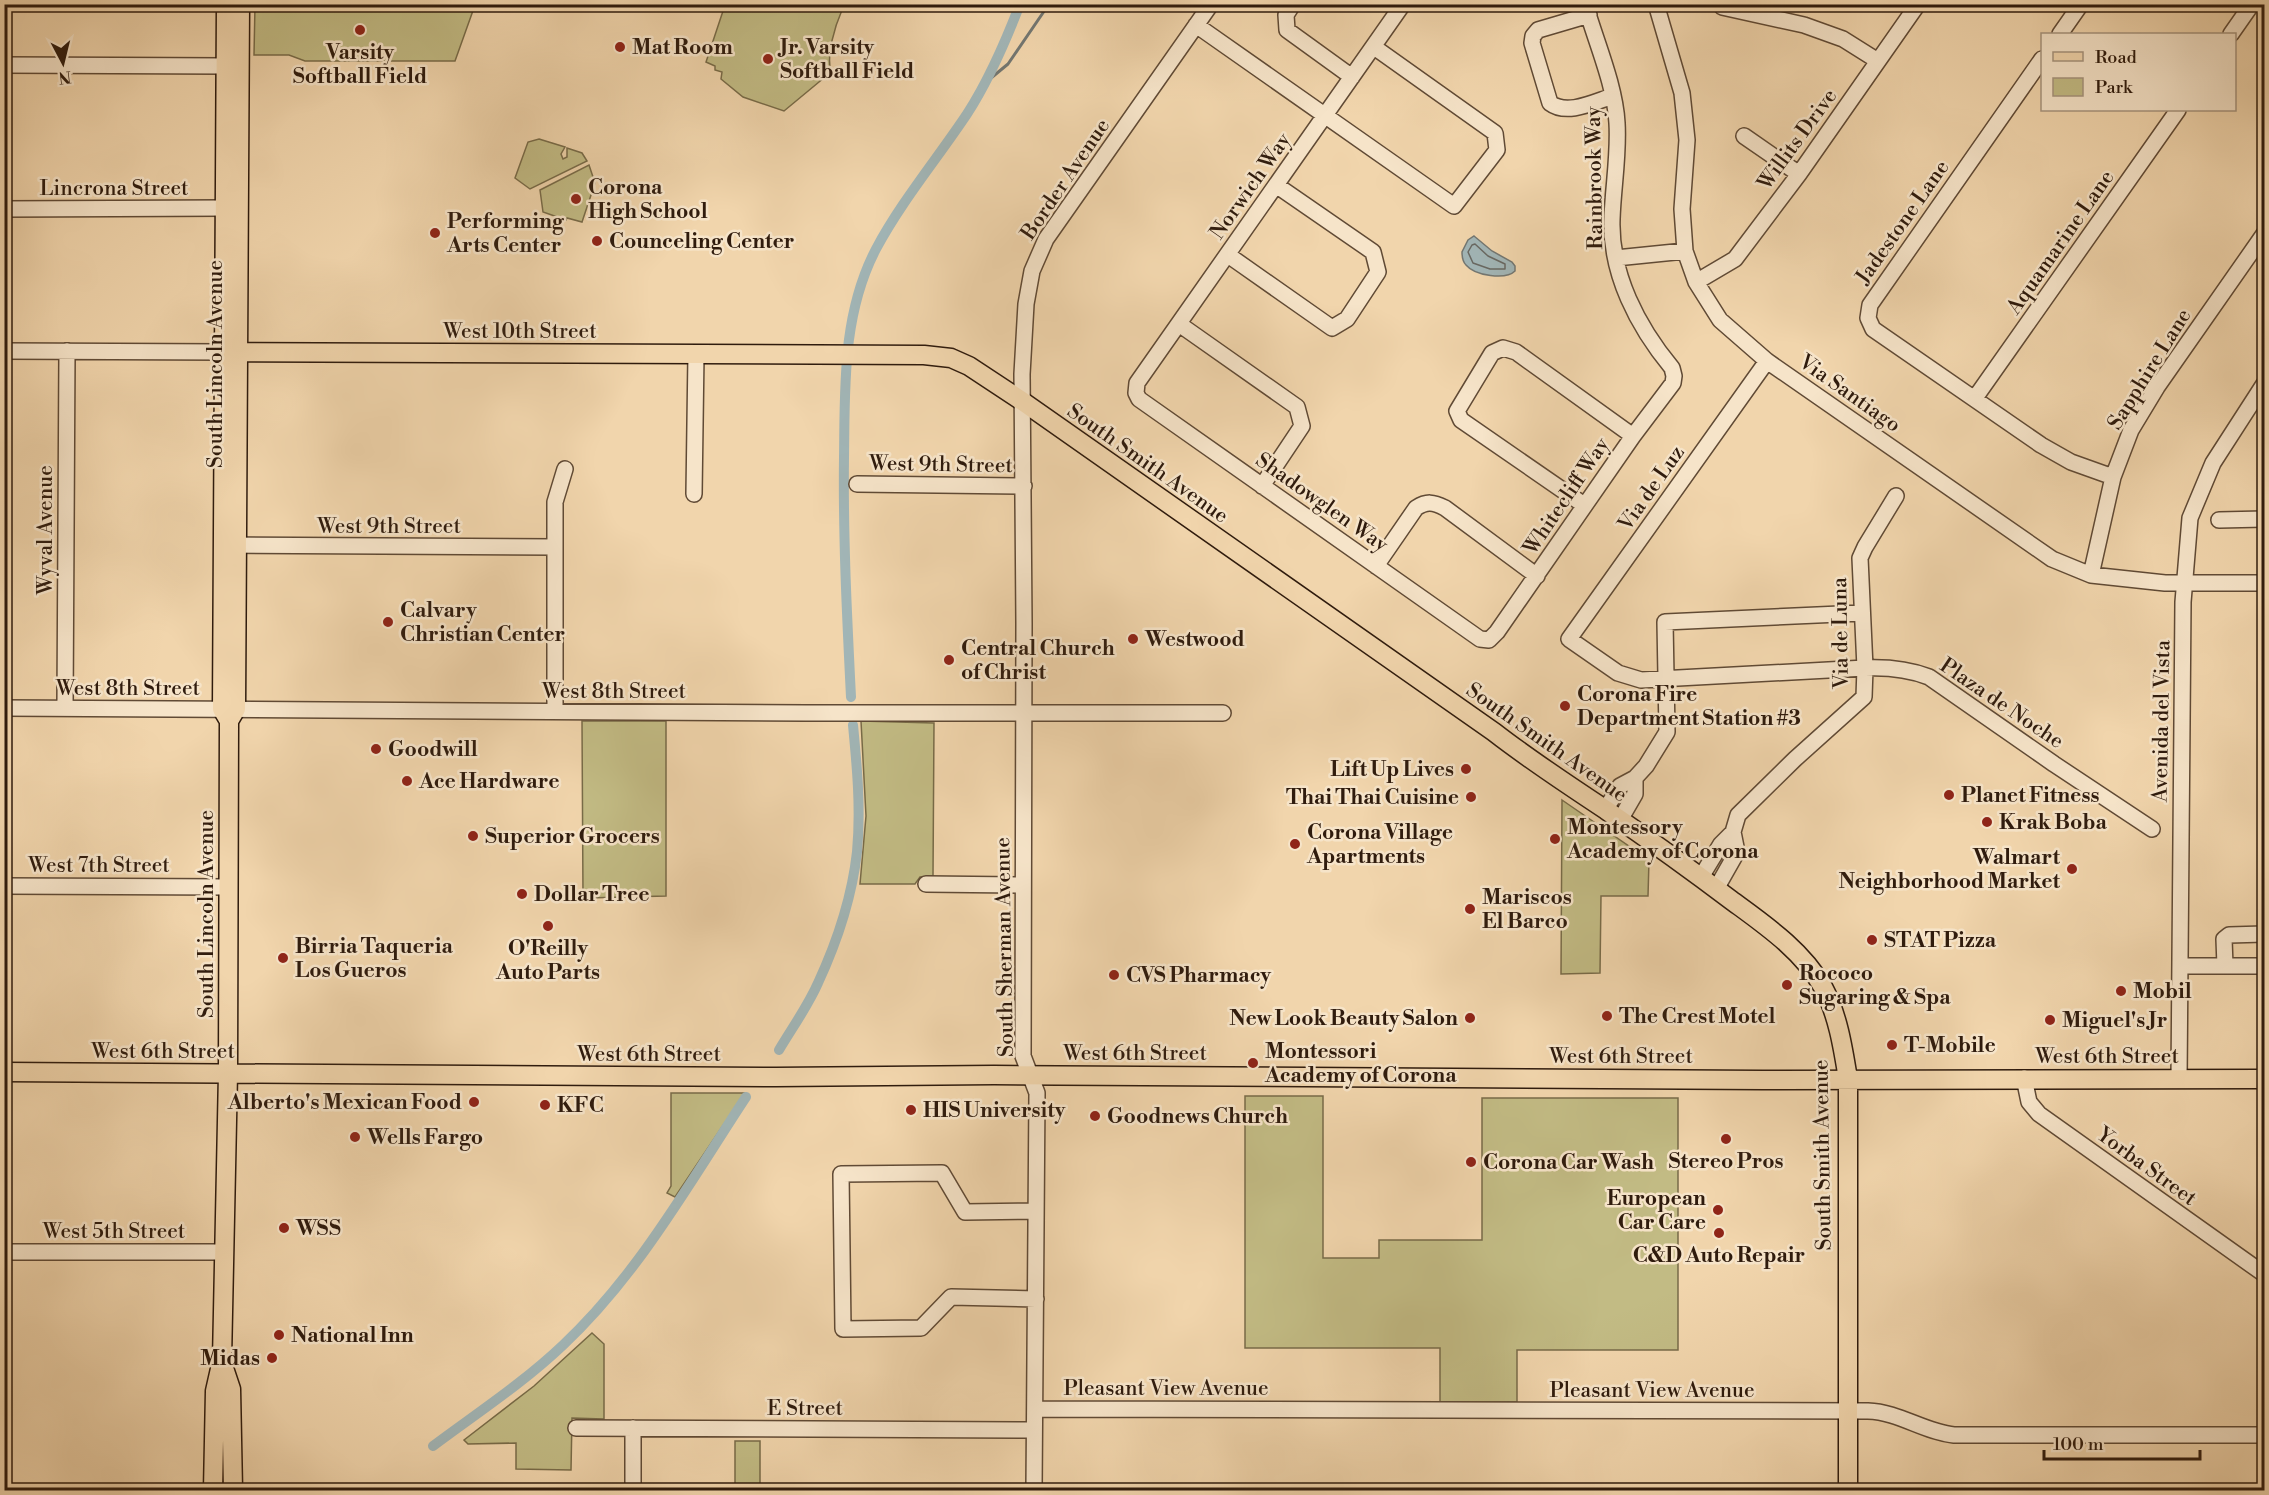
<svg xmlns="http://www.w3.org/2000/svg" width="2269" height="1495" viewBox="0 0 2269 1495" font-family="'Libre Bodoni',serif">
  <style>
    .green { fill: #c2bb84; stroke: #786b48; stroke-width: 1.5 }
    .water { fill: #a1b5b6; stroke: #737772; stroke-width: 1.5 }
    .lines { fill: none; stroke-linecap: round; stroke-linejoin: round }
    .shore { stroke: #686862; stroke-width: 1.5 }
    .stream { stroke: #737772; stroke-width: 3 }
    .canal { stroke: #a1b5b6; stroke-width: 10 }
    .minor-casing { stroke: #604a35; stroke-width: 18 }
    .major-casing { stroke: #2f1b0d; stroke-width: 21 }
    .minor { stroke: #f6e4c9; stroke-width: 15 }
    .major { stroke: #f1d5ac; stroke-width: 18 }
    .poi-dot { fill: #8f2418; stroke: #f6e4c9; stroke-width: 2 }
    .labels { text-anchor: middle; stroke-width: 5; stroke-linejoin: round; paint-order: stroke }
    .poi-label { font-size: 21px; font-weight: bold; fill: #2f1b0d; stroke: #f6e4c9; text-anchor: start }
    .street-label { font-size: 21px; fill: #2f1b0d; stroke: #f6e4c9 }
  </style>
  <rect width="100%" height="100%" fill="#f1d5ac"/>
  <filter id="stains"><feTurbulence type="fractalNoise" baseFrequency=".00333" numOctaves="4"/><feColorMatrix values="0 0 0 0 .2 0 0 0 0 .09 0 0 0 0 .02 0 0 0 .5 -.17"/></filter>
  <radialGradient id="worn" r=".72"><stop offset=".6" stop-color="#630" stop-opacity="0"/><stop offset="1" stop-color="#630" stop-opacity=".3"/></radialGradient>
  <path class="green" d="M255,5V4L475,5L455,61H305L289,55H254Z
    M725,5H840L838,9L842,10C835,26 826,55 831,72L784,111L743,97L721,79L722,72L715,70V66L706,62Z
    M539,139L565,147L561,154L563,159L567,157V148L582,153L587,161L530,189L515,178L528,142Z
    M589,165L595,183L582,222L567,218L566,220L543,212L540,190Z
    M582,721H666V896L586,898L583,896Z
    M861,721L934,723L933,876L920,877L915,884H860L866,816Z
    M1562,800L1649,860L1648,896H1601L1600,973L1561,974Z
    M671,1093H745L675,1197L667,1193L671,1186Z
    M1245,1096H1323V1258H1379V1240H1482V1098H1678V1350H1517V1402H1440V1348H1245Z
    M592,1333L604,1344V1419L572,1418L571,1470L516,1469V1443L468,1444L464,1440L534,1386Z
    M735,1441H760V1490H735Z"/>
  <path class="water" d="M1474,236L1492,251L1512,262L1515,266V271C1506,280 1475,276 1466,265C1463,262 1462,257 1462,252L1468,240Z"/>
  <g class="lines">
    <path class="shore" d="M1475,244L1488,256L1505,264V269H1490L1473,263L1468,252L1472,245Z"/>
    <path class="stream" d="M985,83L1008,64L1049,4"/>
    <path class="canal" d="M851,697C847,617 843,538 844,458C845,387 842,314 876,249C901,202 937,159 967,114C989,80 1005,43 1020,4
      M779,1050C792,1028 808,1006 818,983C837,942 852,897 857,852C861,809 857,767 853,725
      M433,1446C477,1413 523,1383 563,1345C638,1275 690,1182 746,1097"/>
    <g class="minor-casing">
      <path id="minor" d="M1293,4L1286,15L1287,30L1352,77
        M1403,4L1137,383L1136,393L1139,399L1480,639L1489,640L1497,632L1633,436L1673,383L1674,376L1672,368C1638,327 1610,274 1612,219C1613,187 1619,155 1617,123C1615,85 1596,42 1585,4
        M1656,4L1682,93L1687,140L1682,209L1685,251L1696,282L1720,320L1767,361L2052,559L2091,575L2165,583H2264
        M1722,7L1804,25L1843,39L1878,61
        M1589,15L1538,30L1533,36L1532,43L1550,103C1567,116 1594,102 1613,96
        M1196,25L1454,206L1497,150L1495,133L1374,47
        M2060,34L2081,4
        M2231,34L2252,4
        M2042,59L1870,305L1868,318L1873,329L2041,445L2071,462L2113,477
        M4,65L225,66
        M1744,136L1799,174
        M4,209L224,208
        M1228,255L1332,328L1347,319L1378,272L1373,252L1276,185
        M1616,258L1685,251
        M1696,282L1735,259L1799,174L1918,4
        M1179,324L1297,407L1302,426L1262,486
        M4,351L223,352
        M1767,361L1569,639L1618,673L1641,680L1865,668C1888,667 1908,669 1929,677L2054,764L2152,829
        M1975,398L2178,110
        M857,484L1024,486
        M694,494L696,354
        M1584,505L1461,420L1457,411L1492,353L1503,348L1516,352L1633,436
        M2219,520L2264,519
        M225,545L555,547
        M1376,566L1416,508C1427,501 1433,502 1445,508L1537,576
        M2091,575L2113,477L2131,430L2157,387L2264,234
        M4,708L806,713H1223
        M65,708L67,351
        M555,712V502L565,469
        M1605,810L1620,786L1635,778L1646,766L1667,732L1665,622L1862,613
        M1620,820L1635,794V778
        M1701,877L1721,844L1733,832
        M926,884L1023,885
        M4,886L229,887
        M1716,889L1737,852L1733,832L1738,815L1795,759L1864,697L1865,668L1860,558L1865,547L1896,496
        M2180,966H2264
        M2225,966L2224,939L2229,935L2264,934
        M2024,1078L2029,1102L2039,1114L2264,1274
        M2179,1079L2183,602L2190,518L2213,463L2264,384
        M1036,1211L965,1212L942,1173L841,1174L843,1329L921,1328L951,1297L1036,1299
        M4,1252H223
        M1035,1409L1868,1411C1899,1412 1924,1432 1954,1435H2264
        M576,1428L1034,1430
        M633,1490V1428
        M1034,1490L1037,1093L1023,1056L1024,623L1022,374L1026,304L1032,271L1046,239L1211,4"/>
    </g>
    <g class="major-casing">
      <path id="major" d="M223,352L924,355L951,358L969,366L1022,401L1494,732C1530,760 1568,785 1606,810C1648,839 1690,869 1731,900C1765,925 1802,950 1823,987C1838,1015 1843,1048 1848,1079V1490
        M229,721L236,709L240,4
        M4,1072L776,1077L994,1075L1762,1080L2264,1079
        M222,1362L231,1389L233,1490
        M213,1490L215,1391L222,1360L228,1073L229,721L222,709L226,4"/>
    </g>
    <use href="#minor" class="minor"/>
    <use href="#major" class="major"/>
  </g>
  <g class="poi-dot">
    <circle cx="360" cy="30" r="6"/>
    <circle cx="620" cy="47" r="6"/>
    <circle cx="768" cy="59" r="6"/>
    <circle cx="576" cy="199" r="6"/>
    <circle cx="435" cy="233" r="6"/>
    <circle cx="597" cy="241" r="6"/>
    <circle cx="388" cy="622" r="6"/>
    <circle cx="1133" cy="639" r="6"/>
    <circle cx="949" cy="660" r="6"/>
    <circle cx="1565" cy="706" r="6"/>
    <circle cx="376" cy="749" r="6"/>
    <circle cx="1466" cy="769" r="6"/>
    <circle cx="407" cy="781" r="6"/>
    <circle cx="1949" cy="795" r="6"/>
    <circle cx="1471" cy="797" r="6"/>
    <circle cx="1987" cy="822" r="6"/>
    <circle cx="473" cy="836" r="6"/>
    <circle cx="1555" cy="839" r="6"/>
    <circle cx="1295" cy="844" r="6"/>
    <circle cx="2072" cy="869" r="6"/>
    <circle cx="522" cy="894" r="6"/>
    <circle cx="1470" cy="909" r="6"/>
    <circle cx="548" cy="926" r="6"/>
    <circle cx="1872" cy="940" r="6"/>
    <circle cx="283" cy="958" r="6"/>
    <circle cx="1114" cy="975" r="6"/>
    <circle cx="1787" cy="985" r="6"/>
    <circle cx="2121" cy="991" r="6"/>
    <circle cx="1607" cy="1016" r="6"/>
    <circle cx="1470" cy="1018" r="6"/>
    <circle cx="2050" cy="1020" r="6"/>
    <circle cx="1892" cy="1045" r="6"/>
    <circle cx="1253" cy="1063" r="6"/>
    <circle cx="474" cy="1102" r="6"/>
    <circle cx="545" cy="1105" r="6"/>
    <circle cx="911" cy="1110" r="6"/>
    <circle cx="1095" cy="1116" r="6"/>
    <circle cx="355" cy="1137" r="6"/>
    <circle cx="1726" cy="1139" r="6"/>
    <circle cx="1471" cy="1162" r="6"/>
    <circle cx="1718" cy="1210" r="6"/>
    <circle cx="284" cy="1228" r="6"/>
    <circle cx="1719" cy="1233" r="6"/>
    <circle cx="279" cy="1335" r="6"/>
    <circle cx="272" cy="1358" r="6"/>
  </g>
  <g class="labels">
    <g class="poi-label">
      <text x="632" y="54">Mat Room</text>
      <text x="780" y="54">Jr. Varsity<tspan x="780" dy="24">Softball Field</tspan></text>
      <text x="360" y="59" text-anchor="middle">Varsity<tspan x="360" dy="24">Softball Field</tspan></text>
      <text x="588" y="194">Corona<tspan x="588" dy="24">High School</tspan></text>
      <text x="447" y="228">Performing<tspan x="447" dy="24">Arts Center</tspan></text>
      <text x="609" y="248">Counceling Center</text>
      <text x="400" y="617">Calvary<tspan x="400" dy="24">Christian Center</tspan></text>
      <text x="1145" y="646">Westwood</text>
      <text x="961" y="655">Central Church<tspan x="961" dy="24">of Christ</tspan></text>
      <text x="1577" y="701">Corona Fire<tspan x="1577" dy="24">Department Station #3</tspan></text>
      <text x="388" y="756">Goodwill</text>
      <text x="1454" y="776" text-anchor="end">Lift Up Lives</text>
      <text x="419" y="788">Ace Hardware</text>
      <text x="1961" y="802">Planet Fitness</text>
      <text x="1459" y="804" text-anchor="end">Thai Thai Cuisine</text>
      <text x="1999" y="829">Krak Boba</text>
      <text x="1567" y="834">Montessory<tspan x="1567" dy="24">Academy of Corona</tspan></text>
      <text x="1307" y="839">Corona Village<tspan x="1307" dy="24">Apartments</tspan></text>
      <text x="485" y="843">Superior Grocers</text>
      <text x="2060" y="864" text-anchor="end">Walmart<tspan x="2060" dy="24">Neighborhood Market</tspan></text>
      <text x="534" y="901">Dollar Tree</text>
      <text x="1482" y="904">Mariscos<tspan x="1482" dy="24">El Barco</tspan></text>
      <text x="1884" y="947">STAT Pizza</text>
      <text x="295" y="953">Birria Taqueria<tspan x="295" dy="24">Los Gueros</tspan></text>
      <text x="548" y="955" text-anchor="middle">O'Reilly<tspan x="548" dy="24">Auto Parts</tspan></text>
      <text x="1799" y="980">Rococo<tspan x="1799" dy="24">Sugaring &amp; Spa</tspan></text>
      <text x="1126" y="982">CVS Pharmacy</text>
      <text x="2133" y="998">Mobil</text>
      <text x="1619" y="1023">The Crest Motel</text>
      <text x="1458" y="1025" text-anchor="end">New Look Beauty Salon</text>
      <text x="2062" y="1027">Miguel's Jr</text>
      <text x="1904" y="1052">T-Mobile</text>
      <text x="1265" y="1058">Montessori<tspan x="1265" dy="24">Academy of Corona</tspan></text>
      <text x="462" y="1109" text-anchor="end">Alberto's Mexican Food</text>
      <text x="557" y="1112">KFC</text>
      <text x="923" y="1117">HIS University</text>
      <text x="1107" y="1123">Goodnews Church</text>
      <text x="367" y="1144">Wells Fargo</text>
      <text x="1726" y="1168" text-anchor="middle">Stereo Pros</text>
      <text x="1483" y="1169">Corona Car Wash</text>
      <text x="1706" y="1205" text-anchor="end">European<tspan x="1706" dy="24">Car Care</tspan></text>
      <text x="296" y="1235">WSS</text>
      <text x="1719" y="1262" text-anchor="middle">C&amp;D Auto Repair</text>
      <text x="291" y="1342">National Inn</text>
      <text x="260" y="1365" text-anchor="end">Midas</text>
    </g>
    <g class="street-label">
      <text transform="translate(1797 139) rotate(-54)" y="7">Willits Drive</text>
      <text transform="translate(1594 178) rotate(-91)" y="7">Rainbrook Way</text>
      <text transform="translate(1065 179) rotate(-56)" y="7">Border Avenue</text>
      <text transform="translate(1250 186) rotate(-55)" y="7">Norwich Way</text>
      <text x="114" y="195">Lincrona Street</text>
      <text transform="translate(1902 222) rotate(-55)" y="7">Jadestone Lane</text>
      <text transform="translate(2060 242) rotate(-55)" y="7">Aquamarine Lane</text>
      <text x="520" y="338">West 10th Street</text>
      <text transform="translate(215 364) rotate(-90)" y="7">South Lincoln Avenue</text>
      <text transform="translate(2149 369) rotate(-58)" y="7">Sapphire Lane</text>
      <text transform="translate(1850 393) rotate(35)" y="7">Via Santiago</text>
      <text transform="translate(1148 463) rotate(35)" y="7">South Smith Avenue</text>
      <text transform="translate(941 464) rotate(1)" y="7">West 9th Street</text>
      <text transform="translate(1651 488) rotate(-55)" y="7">Via de Luz</text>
      <text transform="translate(1566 496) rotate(-56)" y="7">Whitecliff Way</text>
      <text transform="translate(1322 502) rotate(35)" y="7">Shadowglen Way</text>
      <text x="389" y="533">West 9th Street</text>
      <text transform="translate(45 530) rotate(-90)" y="7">Wyval Avenue</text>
      <text transform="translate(1840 633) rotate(-91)" y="7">Via de Luna</text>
      <text x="128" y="695">West 8th Street</text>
      <text x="614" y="698">West 8th Street</text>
      <text transform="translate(2002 703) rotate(34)" y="7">Plaza de Noche</text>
      <text transform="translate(2161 721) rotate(-89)" y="7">Avenida del Vista</text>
      <text transform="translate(1547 742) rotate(35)" y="7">South Smith Avenue</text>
      <text x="99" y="872">West 7th Street</text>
      <text transform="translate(206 914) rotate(-90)" y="7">South Lincoln Avenue</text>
      <text transform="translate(1004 947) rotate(-91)" y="7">South Sherman Avenue</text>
      <text x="163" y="1058">West 6th Street</text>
      <text x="1135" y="1060">West 6th Street</text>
      <text x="649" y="1061">West 6th Street</text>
      <text x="1621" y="1063">West 6th Street</text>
      <text x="2107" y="1063">West 6th Street</text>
      <text transform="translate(1822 1155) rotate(-91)" y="7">South Smith Avenue</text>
      <text transform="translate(2147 1166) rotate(36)" y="7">Yorba Street</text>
      <text x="114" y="1238">West 5th Street</text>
      <text x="1166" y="1395">Pleasant View Avenue</text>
      <text x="1652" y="1397">Pleasant View Avenue</text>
      <text x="805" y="1415">E Street</text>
    </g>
  </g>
  <rect width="2269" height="1495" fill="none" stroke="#f1d5ac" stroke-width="24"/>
  <rect x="6" y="6" width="2257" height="1483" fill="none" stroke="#2f1b0d" stroke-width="3"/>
  <rect x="12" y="12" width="2245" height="1471" fill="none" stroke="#2f1b0d" stroke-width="1.5"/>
  <rect x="2041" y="33" width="195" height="78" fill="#f6e4c9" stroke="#a6947e" stroke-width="1.5"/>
  <rect x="2053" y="52" width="30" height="9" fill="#f1d5ac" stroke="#a6947e" stroke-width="1.5"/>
  <text x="2095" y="63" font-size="18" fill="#2f1b0d">Road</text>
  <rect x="2053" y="78" width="30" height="18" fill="#c2bb84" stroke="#a6947e" stroke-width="1.5"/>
  <text x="2095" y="93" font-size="18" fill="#2f1b0d">Park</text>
  <g transform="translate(63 63) rotate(173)" stroke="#f6e4c9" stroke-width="4.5" paint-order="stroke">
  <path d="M0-4.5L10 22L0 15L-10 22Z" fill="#2f1b0d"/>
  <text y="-9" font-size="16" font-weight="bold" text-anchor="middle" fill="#2f1b0d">N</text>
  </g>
  <path d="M2044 1450v9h156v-9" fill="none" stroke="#2f1b0d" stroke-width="3"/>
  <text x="2053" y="1450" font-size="18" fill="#2f1b0d" stroke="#f6e4c9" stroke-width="4.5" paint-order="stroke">100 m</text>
  <rect width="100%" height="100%" filter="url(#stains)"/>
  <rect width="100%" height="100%" fill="url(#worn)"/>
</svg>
